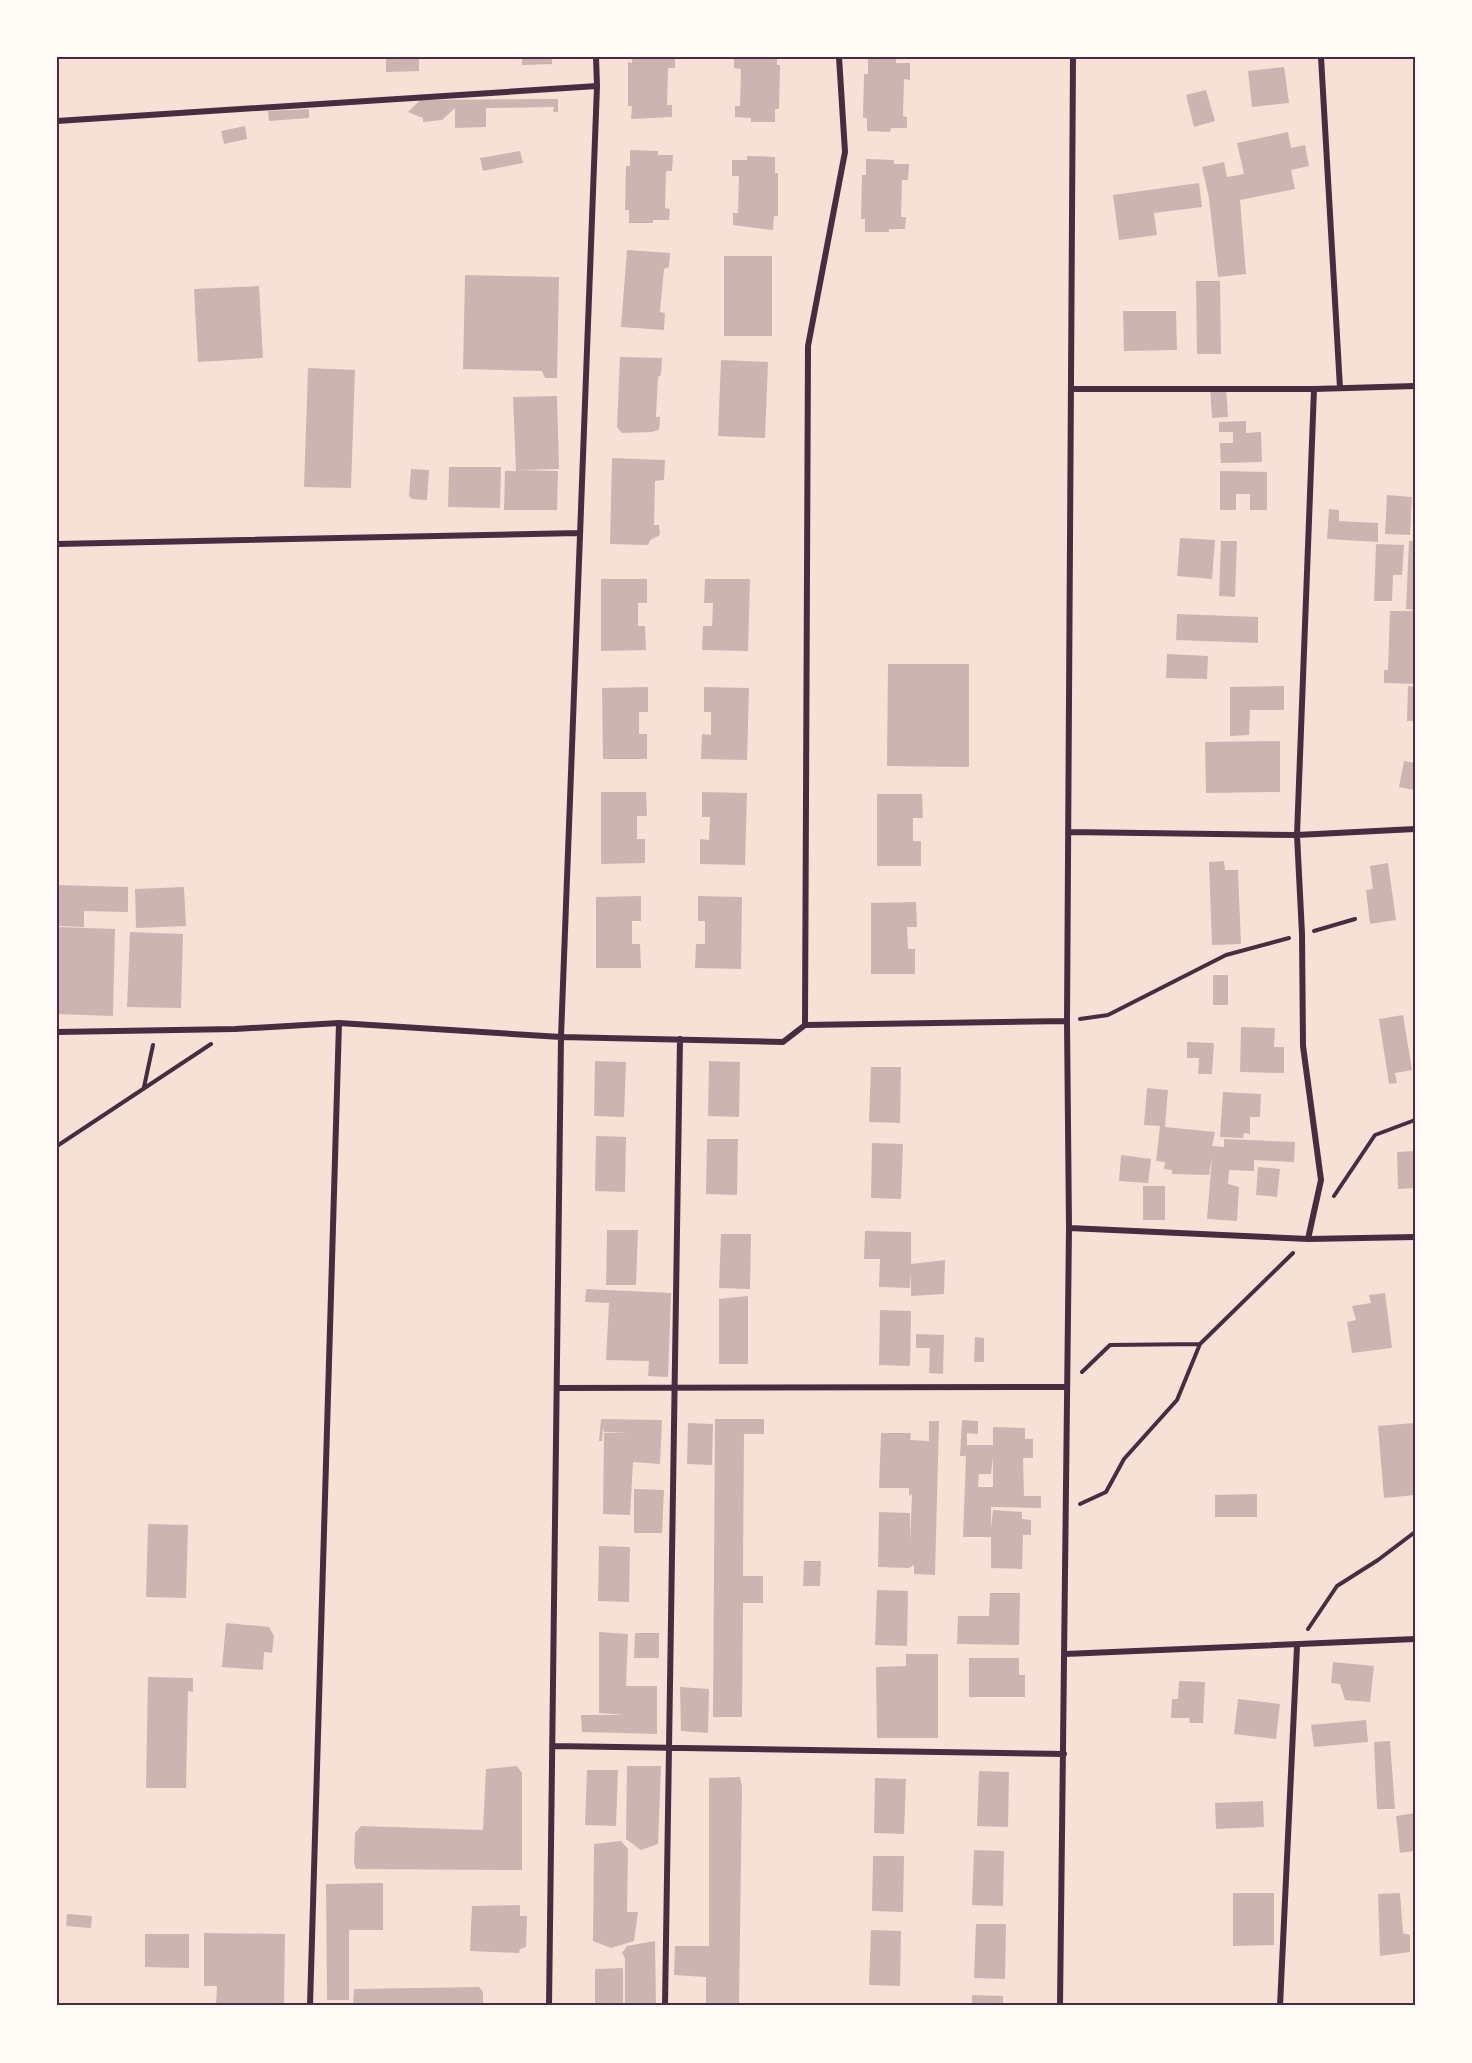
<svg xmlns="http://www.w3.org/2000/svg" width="1472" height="2063" viewBox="0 0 1472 2063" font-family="'DejaVu Sans',sans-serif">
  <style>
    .building { fill: #ccb4b1; fill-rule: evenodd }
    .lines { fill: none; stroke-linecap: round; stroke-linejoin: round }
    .path { stroke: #4a2c40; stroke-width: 4 }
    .minor { stroke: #4a2c40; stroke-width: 6 }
    .neatline { fill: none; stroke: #4a2c40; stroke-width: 2 }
  </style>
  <rect width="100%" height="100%" fill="#f7e1d7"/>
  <path class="building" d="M386,57H419V71L386,72Z
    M522,57H552V64L522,65Z
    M632,57H675V68H668L667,105H672V117L631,119L632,106H628V62L632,63Z
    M734,57H777V65H780L779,109H775V122H751V118L735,117V106H740L741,69L734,68Z
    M868,58L896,59V63H910V80L904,79L903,116L907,117V128H891L890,132L867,131V118H863L864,74H868Z
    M1284,67L1289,103L1252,107L1248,71Z
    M1206,90L1215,121L1194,127L1186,95Z
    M558,99V112H553L554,107L486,108V127L455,128V108L442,120L423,122V118L408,112L420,100Z
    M309,109V118L269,121L268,111Z
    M245,126L247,139L224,144L221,131Z
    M1288,132L1291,148L1305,145L1309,166L1291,170L1295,189L1240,200L1246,274L1218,277L1209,198L1202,167L1224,162L1227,177L1244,174L1237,143Z
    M630,150L658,151V155H673L672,171H666L665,208L670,209L669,220H653V223H629V210H625L626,166H630Z
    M520,151L523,163L483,171L480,158Z
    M747,156L775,157V173H778V216H774L773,230L733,225V213H738L739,176H732V160H747Z
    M866,159L894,160V164H909L908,180H902L901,217H906L905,229H889V232H865V219H861L862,175H866Z
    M1199,183L1202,207L1154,213L1157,235L1119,240L1113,195Z
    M627,250L670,253L669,267L664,269L660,312L665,313L664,330L621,327Z
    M724,256H772V336H724Z
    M465,275L559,277L557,378H545L542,371L463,369Z
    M1196,281H1220L1221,354H1197Z
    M259,286L263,358L198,362L194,289Z
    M1123,311H1176L1177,350L1124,351Z
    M620,357L662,358L661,375L658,377L656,417H660L659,430L651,432L622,433L617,427Z
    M721,360L768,362L765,438L718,436Z
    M308,368L355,370L351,488L304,487Z
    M1226,386L1228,417L1212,418L1210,387Z
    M557,396L559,469L518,470L558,471L557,510H504L505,471H516L513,397Z
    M1246,421V433L1261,432L1262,462L1221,463L1220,443H1233V432H1219V422Z
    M612,458L665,460L664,480L655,481L654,525H659L660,535L650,540L648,545L610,544Z
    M449,467H501L500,508L448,507Z
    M411,469L429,470L427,500L412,499L409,496Z
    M1220,471L1267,472V510H1250V494H1236V510H1220Z
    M1387,495L1412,497L1410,535L1385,534Z
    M1329,509L1339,510V521L1378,523V542L1327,539Z
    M1180,538L1215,540L1212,579L1177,576Z
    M1221,541H1237L1235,597L1219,596Z
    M1409,541H1415V610L1406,609Z
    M1376,544L1404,545L1402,575H1393L1392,601H1374Z
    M601,579H647V603H638V626H645L646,650L601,651Z
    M705,579H750L748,651L702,650L703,626H712L713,603H704Z
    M1390,611H1415V684L1384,683V670H1388Z
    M1177,614L1258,617V643L1176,640Z
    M1167,654L1208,656L1207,679L1166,678Z
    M888,664H969V767L887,766Z
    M1284,686V710H1250L1249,735L1230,736V687Z
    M1408,686L1415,687V721H1407Z
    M648,687V712H639V734H647V759H603L602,688Z
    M704,687L749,688L747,760L701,759L702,734L711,735V712H704Z
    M1280,741V792L1206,793L1205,742Z
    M1404,761L1415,763L1414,790L1399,787Z
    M601,792H646L647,816H637V839H645V863L601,864Z
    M702,792L747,793L745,865L700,864V839L709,840L710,817H702Z
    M877,794H922L923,818H913V841H921V866H877Z
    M1224,861L1225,870H1238L1241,944L1212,945L1209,862Z
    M1388,863L1396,920L1370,924L1366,890L1373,889L1370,866Z
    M57,885L128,887V912L84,911V927L57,926Z
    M184,887L186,926L136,928L135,889Z
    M641,896V921H632V944H640L641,968H596V897Z
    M698,896L742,897L741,969L695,968L696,944H705V921H698Z
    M916,902L917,927H907L908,949H915V974H871V903Z
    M57,927L115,929L113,1016L57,1014Z
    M130,932L183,934L181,1008L127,1007Z
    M1213,975H1228V1005H1213Z
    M1403,1015L1412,1070L1395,1073L1397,1083L1389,1084L1379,1019Z
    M1241,1027L1275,1028L1274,1047H1284V1073L1240,1072Z
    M1187,1042L1214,1043L1212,1074H1198L1199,1058H1187Z
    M595,1061L626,1062L624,1117L594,1116Z
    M709,1061L740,1062L739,1117L708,1116Z
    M871,1067H901L900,1123L869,1122Z
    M1147,1088L1168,1090L1165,1127L1215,1132L1212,1146L1224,1147V1139L1295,1142L1294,1162L1254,1160V1171L1229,1170L1228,1184L1239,1187L1237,1221L1207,1219L1212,1157L1209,1175L1172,1174V1170L1164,1169L1165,1162L1156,1161L1160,1126L1144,1125Z
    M1223,1092L1261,1094L1260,1117H1250V1134L1244,1133L1243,1138L1220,1137Z
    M596,1136L626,1137L625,1192L595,1191Z
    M707,1139H738L737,1195L706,1194Z
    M872,1143L903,1144L901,1199L871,1198Z
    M1415,1151V1188L1398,1189L1397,1152Z
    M1121,1155L1151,1159L1148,1183L1119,1181Z
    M1258,1167L1280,1169L1277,1197L1256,1195Z
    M1143,1186H1165V1220H1143Z
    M607,1230H638L636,1285H606Z
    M865,1231L911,1232V1264L945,1260L944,1294L911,1296V1271L910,1288L879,1287L880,1259H864Z
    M721,1234H751L750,1289L719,1288Z
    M586,1289L671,1293L668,1377L648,1376L649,1361L606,1360L609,1303L585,1302Z
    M1385,1293L1392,1348L1352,1353L1347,1322L1356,1320L1352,1306L1371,1303L1369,1295Z
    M748,1296V1364H719V1299Z
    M880,1310L911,1311L910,1366L879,1365Z
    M916,1334L944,1335L943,1374L929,1373L930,1348H916Z
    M975,1337L984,1338V1362H974Z
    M601,1419L662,1420L660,1464L633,1462L630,1515L603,1514L604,1433H630L604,1432L603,1427L602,1441H599Z
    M715,1419H764V1434H744L743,1576H763V1603H743L742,1717H713Z
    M962,1420L978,1421V1434L967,1433V1445H993V1427L1025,1428V1439H1033V1458H1023L1024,1496H1041V1508L991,1507V1528L993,1510L1022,1512V1519L1031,1520V1535H1023L1022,1569L991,1568V1537H963L966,1456H960ZM993,1457V1487H978L979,1474H991Z
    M929,1421H939L935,1575L914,1574V1565L909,1568L878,1567L879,1512L910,1513V1544L912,1494L909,1496V1488H879L881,1433H911L910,1440L929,1441Z
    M688,1423L713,1424L712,1465L687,1464Z
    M1414,1423L1415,1495L1384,1498L1378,1426Z
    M634,1489L664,1490L662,1533H634Z
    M1257,1494V1517H1215V1495Z
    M148,1524L188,1525L186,1598L146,1597Z
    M599,1546L630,1547L629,1602L598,1601Z
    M804,1561H821L820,1586H803Z
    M877,1590L908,1591L907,1646L875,1645Z
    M990,1593H1020L1019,1645L957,1644L958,1616H989Z
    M226,1623L269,1627L274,1636L272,1653L264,1652L263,1670L222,1667Z
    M599,1632L628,1634L626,1686H657V1734L582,1732L581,1715H625L599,1713Z
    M635,1633H659V1658H634Z
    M906,1654H938V1738H877L876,1667L906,1666Z
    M969,1658H1019V1675H1025V1697H969Z
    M1333,1662L1374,1666L1370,1702L1345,1700L1340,1684L1331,1683Z
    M148,1677L193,1678V1692L188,1691L186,1788H146Z
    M1179,1681L1205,1682L1203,1723H1190L1189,1718H1171L1172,1699H1178Z
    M680,1687L709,1689L708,1733L681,1731Z
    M1238,1699L1280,1704L1276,1739L1234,1734Z
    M1366,1720L1368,1742L1314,1747L1311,1725Z
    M1390,1741L1395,1809H1377L1374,1742Z
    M517,1766L522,1773V1870L356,1869L354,1863L355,1833L361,1826L483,1830L486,1769Z
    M627,1766H661L658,1844L641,1850L626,1839Z
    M587,1770H618L616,1826L585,1825Z
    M979,1771L1009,1772L1008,1827L977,1826Z
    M740,1777L742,1787L739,2003H756V2006H706V1977L674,1975L675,1946H709V1778Z
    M875,1778L906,1779L904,1834L874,1833Z
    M1263,1801L1264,1827L1216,1829L1215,1803Z
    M1415,1813V1851L1400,1853L1396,1816Z
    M621,1841L628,1849L627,1912H638L634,1941L611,1948L593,1941L594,1844Z
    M974,1850L1004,1851L1003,1906L972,1905Z
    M873,1856H904L903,1912L872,1911Z
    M383,1883V1930H349V2000H327L326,1884Z
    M1233,1893H1274V1945L1233,1946Z
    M1400,1893L1403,1933L1410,1935V1952L1380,1956L1378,1894Z
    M520,1905V1916H527L526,1947L520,1949L519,1953L470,1951L472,1906Z
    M67,1914L92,1916L91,1928L66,1926Z
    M976,1924H1006L1005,1979L974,1978Z
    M871,1930L901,1931L900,1986L869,1985Z
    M204,1933L285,1934L284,2006H216L217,1986H204Z
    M145,1934H189V1968L145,1967Z
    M655,1941L656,2006H625V1958L622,1953L627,1946Z
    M623,1968V2006H595V1969Z
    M479,1987L483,1992V2006H353L354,1989Z
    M972,1995L1003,1996V2006H972Z"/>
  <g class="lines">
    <path class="path" d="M1314,931L1355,919
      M1080,1019L1108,1015L1226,955L1289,938
      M144,1087L153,1045
      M57,1146L211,1044
      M1334,1196L1375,1135L1415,1120
      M1082,1372L1110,1345L1200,1344L1293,1253
      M1080,1504L1106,1492L1124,1459L1177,1400L1200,1344
      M1308,1629L1337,1586L1378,1560L1415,1532"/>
    <path class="minor" d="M1321,57L1340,388
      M57,121L597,86
      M1072,389H1314L1415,386
      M57,544L579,533
      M1068,832L1297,835L1415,829
      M805,1025L808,346L845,152L839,57
      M57,1032L235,1029L339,1023L561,1037L783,1042L805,1025L1067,1021
      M1069,1228L1308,1239L1415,1237
      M1308,1239L1321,1180L1303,1046L1302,934L1297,835L1314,389
      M557,1388L1067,1387
      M1065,1654L1415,1639
      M553,1746L1064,1754
      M310,2006L339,1023
      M549,2006L561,1037L597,86L596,57
      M665,2006L680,1039
      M1060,2006L1069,1228L1067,1021L1073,57
      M1280,2006L1297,1646"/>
  </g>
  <rect width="1472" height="2063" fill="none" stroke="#fffaf5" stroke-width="117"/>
  <rect x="58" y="58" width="1356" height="1946" class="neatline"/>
</svg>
